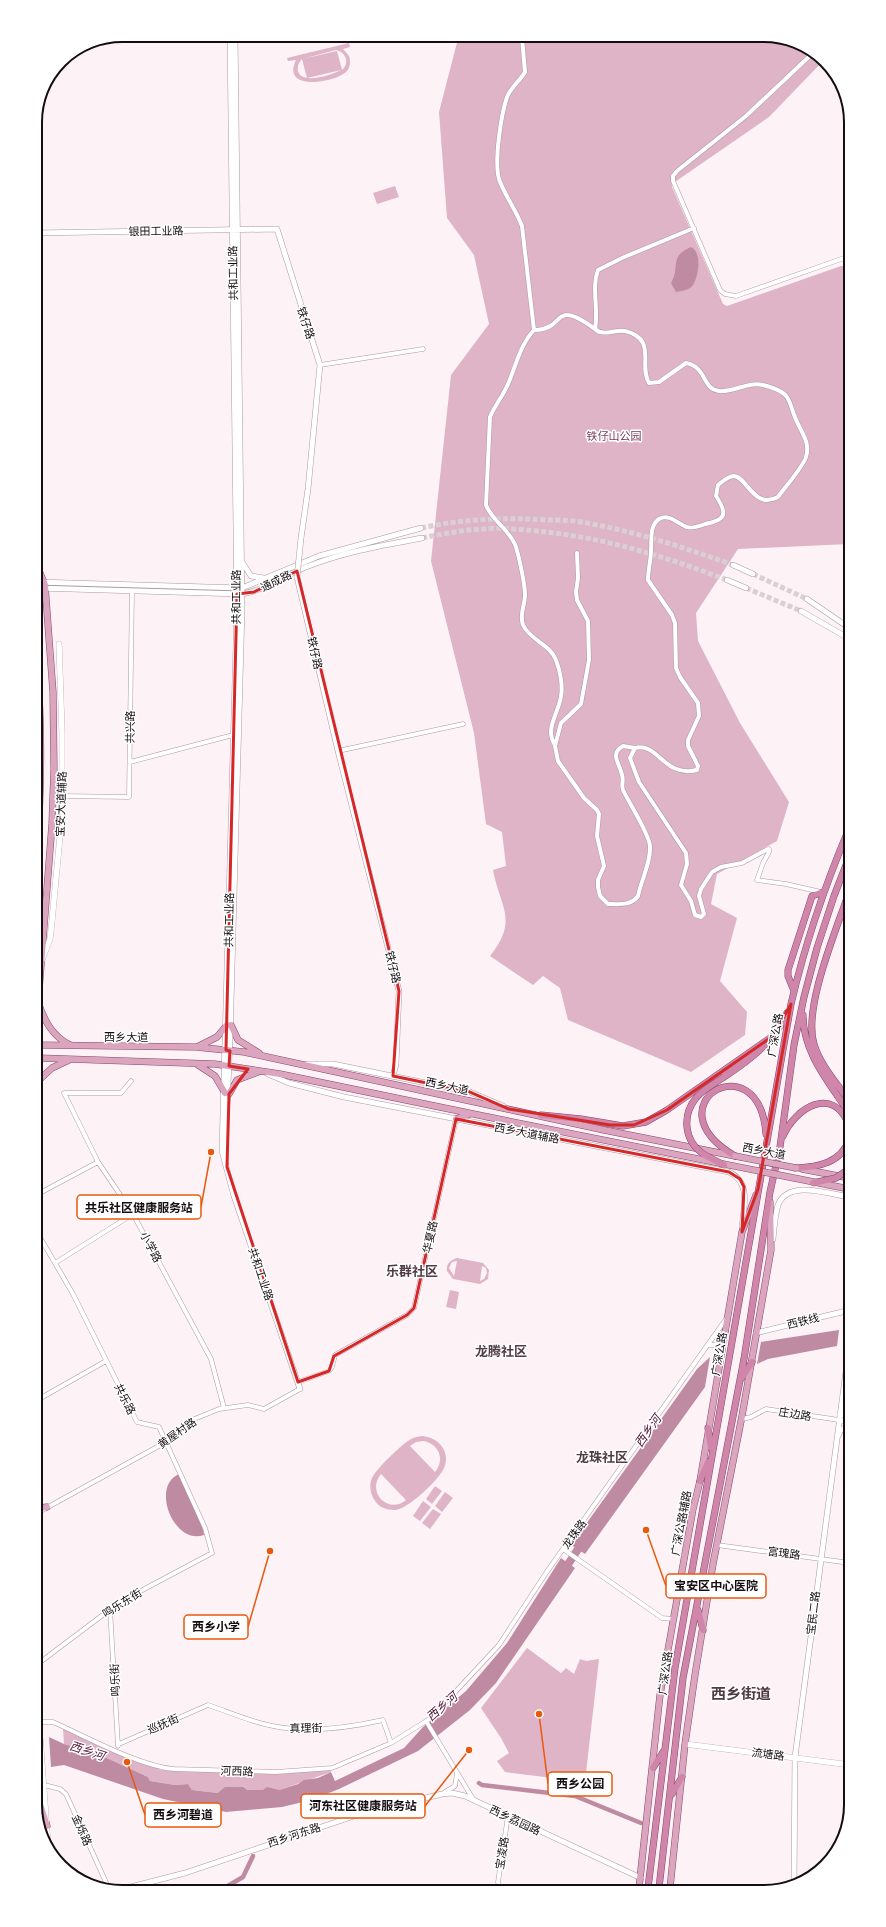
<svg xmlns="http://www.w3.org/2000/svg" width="886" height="1927" viewBox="0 0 886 1927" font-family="Inter,'Noto Sans SC',sans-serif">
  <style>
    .green { fill: #deb4c6; fill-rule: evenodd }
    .water { fill: #be8ba2 }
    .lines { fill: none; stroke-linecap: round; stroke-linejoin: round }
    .canal { stroke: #be8ba2; stroke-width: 4.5 }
    .river { stroke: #be8ba2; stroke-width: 8 }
    .tertiary-tunnel { stroke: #dad0d4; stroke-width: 5; stroke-dasharray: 5 2.5; stroke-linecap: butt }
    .minor-casing { stroke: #b097a2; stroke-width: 5 }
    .tertiary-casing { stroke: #b097a2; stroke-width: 6 }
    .secondary-casing { stroke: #b097a2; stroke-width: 6 }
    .primary-casing { stroke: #864866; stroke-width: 7 }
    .trunk-casing { stroke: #864866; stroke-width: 7 }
    .minor { stroke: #fff; stroke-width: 4 }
    .tertiary { stroke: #fff; stroke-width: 5 }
    .secondary { stroke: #fff; stroke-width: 5.5 }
    .primary { stroke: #dba4bf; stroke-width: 6 }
    .trunk { stroke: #cf86aa; stroke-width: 6 }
    .tertiary-bridge-casing { stroke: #b097a2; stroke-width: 6; stroke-linecap: butt }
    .primary-bridge-casing { stroke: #864866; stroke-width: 7; stroke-linecap: butt }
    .trunk-bridge-casing { stroke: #864866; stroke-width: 7; stroke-linecap: butt }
    .tertiary-bridge { stroke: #fff; stroke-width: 5 }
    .primary-bridge { stroke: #dba4bf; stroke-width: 6 }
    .trunk-bridge { stroke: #cf86aa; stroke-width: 6 }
    .marked { fill: none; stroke: #d62828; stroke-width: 3; stroke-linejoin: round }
    .labels { text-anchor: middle; stroke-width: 3; stroke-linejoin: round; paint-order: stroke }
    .street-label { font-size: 11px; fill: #150d11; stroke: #fff }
    .park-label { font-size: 11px; fill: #793959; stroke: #fff }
    .water-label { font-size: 12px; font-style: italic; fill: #4f1234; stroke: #fff }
    .quarter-label { font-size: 13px; font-weight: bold; fill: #513b45; stroke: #fff }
    .district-label { font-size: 15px; font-weight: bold; fill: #513b45; stroke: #fff }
    .rim { fill: none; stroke: #150d11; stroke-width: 2 }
    .leader { fill: none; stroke: #e8590c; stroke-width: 1.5 }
    .callout-dot { fill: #e8590c; stroke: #fff; stroke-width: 1.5 }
    .callout { fill: #fff; stroke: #e8590c; stroke-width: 1.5 }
    .callout-label { font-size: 12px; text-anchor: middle; font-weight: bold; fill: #150d11 }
  </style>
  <rect width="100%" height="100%" fill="#fdf2f6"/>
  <path class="green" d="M459,35H770L817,53L823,61L769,117L672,184V187L723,304L727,306L841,266L847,265L848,544L738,549L696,613L698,641L740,723L789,802L777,841L717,874L711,904L737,918L720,981L747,1012L745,1035L691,1072L568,1020L560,988L543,976L533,985L490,956C519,919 500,908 493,870L506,866L502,832L486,824L474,733L431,561L451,375L489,324L474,255L447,218L439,112Z
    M349,43L350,47L343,49L349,56C351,62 350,67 347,71C338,82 280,93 296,60L288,61L287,58ZM336,50C346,52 350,63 342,70L337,51L302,59ZM302,59L307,78L341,70C332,75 301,85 298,71C297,66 299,62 302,59Z
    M395,186L399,197L377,204L373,193Z
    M457,1258L483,1263L489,1270L488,1279L480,1284L453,1279L447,1271C446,1264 450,1260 457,1258ZM457,1261L454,1276L449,1268L452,1262ZM482,1266L486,1268L487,1273L484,1279L480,1281Z
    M450,1290L459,1292L456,1309L446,1307Z
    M423,1436C439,1438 451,1452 444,1468C439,1480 406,1511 394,1510C386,1510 379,1507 375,1501C370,1494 369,1485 372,1478C377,1468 402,1444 411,1439C415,1437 419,1436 423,1436ZM423,1441C438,1443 446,1459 435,1472L410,1446L416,1442ZM381,1474L406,1500C388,1515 366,1492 381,1474Z
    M435,1486L442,1491L432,1504L426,1499Z
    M445,1492L453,1498L442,1512L435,1506Z
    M423,1501L431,1507L420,1521L413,1516Z
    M433,1509L441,1514L430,1529L422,1523Z
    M527,1648L561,1673L566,1668L574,1674L580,1659L586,1661L599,1659L585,1782L505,1772L497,1761L509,1753L501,1738L481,1708Z
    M63,1729L161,1770L276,1773L330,1770L331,1772L279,1790H247L218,1793L192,1790L188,1784L175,1785L150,1781L148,1777L98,1754L64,1744Z"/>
  <path class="water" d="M691,247C702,252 699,276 693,285C690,290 681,291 676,292L671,283C681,267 668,257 691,247Z
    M839,1330L837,1346L768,1359L757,1364L761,1342Z
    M710,1357L705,1387L585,1554L571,1545L697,1369Z
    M179,1474L203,1529L204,1535C174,1546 150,1486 179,1474Z
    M561,1558L575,1568L496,1683L470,1710L418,1751L339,1789L311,1800L282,1807L226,1812L163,1799L64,1765L51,1767L49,1737L64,1744L98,1754L148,1777L150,1781L175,1785L188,1784L192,1790L218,1793L225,1787H243L247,1790H263L267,1787L279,1790L298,1784L304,1780L318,1778L331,1772L335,1781L404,1748L423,1727L466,1691L507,1643Z"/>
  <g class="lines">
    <path class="canal" d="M479,1783L482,1785L575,1796L641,1823
      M219,1891L243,1877L253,1856"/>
    <path class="river" d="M563,1572L584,1540"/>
    <path class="tertiary-tunnel" d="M421,528C463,519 504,517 548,520C559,520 570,520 581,522C634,531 683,547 733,565
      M422,538C442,534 462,530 482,529C503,527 525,530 546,532C609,539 667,557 727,580
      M753,574L807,599
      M746,588L801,611"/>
    <g class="minor-casing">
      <path id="minor" d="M523,35L522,38L525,72C520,81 511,87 507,97C501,115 494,161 499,179C504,194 516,210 522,226L534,330
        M814,52L746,116L677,171L673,176V181L720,290L725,294L736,296L847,257
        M694,228L622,258L598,270C591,288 599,310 595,329C603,337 615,329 625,331C658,339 638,365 649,383L659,382L686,363C707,367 702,389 719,391C733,393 748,381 763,385C771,387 783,391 787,397C791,403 792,411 795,417C800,431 811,442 806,457C803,467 785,487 778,497C754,510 747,477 734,476C728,476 723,481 718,485L716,496C728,514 726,520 705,524C700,526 692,529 687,527C678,524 669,513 659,519C649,526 652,540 651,550C651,560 648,570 648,580L672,615L675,623L676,668L680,677L698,703L699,716L688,740V746L698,766L697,770C663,778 659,742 635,748L630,758L639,782L686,853L687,864L681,885L691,901L695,915L701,917L704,914L699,896L701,889L712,872L721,867L742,863L766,850L769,849V852L763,863L757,880L786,884L821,892
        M320,365L423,349
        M577,553L578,578L576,592L577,600L588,621L589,660L581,704L561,723L555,746L558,761L584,798L597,810L599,814L597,836L604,866L598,880V887L600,896L608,904C619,904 631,906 638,896C641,880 651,863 650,846C649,833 629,803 623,790C621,785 624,780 622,775C620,764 609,754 623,746L635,748
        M555,745C544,729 559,713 561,696C563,686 560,670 556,660C550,644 530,640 523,625C519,615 525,605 525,595C525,584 519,557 516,547C511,531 492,521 486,505L490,417C495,405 503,396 508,384C516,366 520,345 534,330C540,330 546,329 552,325C556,322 561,314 567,315C576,315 588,324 595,329
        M338,751L463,724
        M130,762L233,735
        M62,796L129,797L132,591
        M131,1081L121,1093H64L98,1162L133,1214L211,1359L224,1408
        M38,1194L98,1162
        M38,1234L73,1294L137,1422L159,1427L205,1528L212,1553L120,1602L39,1663
        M55,1263L133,1214
        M709,1345H717L721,1350
        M298,1382L329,1371L332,1367L335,1355L407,1315L414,1308L456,1119
        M39,1399L106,1361
        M742,1419L751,1417L766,1409L839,1420
        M39,1512L166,1442L192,1420L219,1409L248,1405L264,1409L300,1389
        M717,1545L850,1563
        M563,1549L662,1618L673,1619
        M110,1609L118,1746
        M426,1721L473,1799
        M39,1722H53C87,1737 139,1766 174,1769L276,1772L332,1768L391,1743L431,1718L499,1645L546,1573L726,1319
        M119,1744L208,1705C232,1713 258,1725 285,1728C317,1732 352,1727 383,1720L391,1743
        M44,1785L60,1789L66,1794L109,1889
        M445,1792L455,1786L457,1773
        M500,1889L498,1882L508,1816"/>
    </g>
    <g class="tertiary-casing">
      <path id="tertiary" d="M230,35L237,609L222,1151L234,1196L300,1389
        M35,233L277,229L320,365L308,489L301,538
        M242,562L251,576L264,578
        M733,565L753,574
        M297,577L338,751L399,991L396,1064L393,1076
        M727,580L746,588
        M36,582L242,588L319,556L421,528
        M36,588L242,594C265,590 284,576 306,567C343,552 384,545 422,538
        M807,599L848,627
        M801,611L848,638
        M307,1064H333L470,1092L503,1106
        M268,1074L289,1083L344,1097L729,1172C751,1182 744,1207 742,1227
        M225,1156L230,1038L242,609L235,35
        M773,1239C774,1228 775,1215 778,1205C788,1179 829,1194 849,1197
        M756,1333L850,1310
        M843,1399L845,1406L850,1412
        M838,1436L841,1430L850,1425
        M794,1886L795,1757L850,1341
        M115,1891L185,1873L363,1813L442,1794L452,1793L465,1796L641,1878"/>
    </g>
    <g class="secondary-casing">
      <path id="secondary" d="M42,960L50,939L52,921L62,815V732L59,644
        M840,1414L850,1415
        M839,1420L850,1422
        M39,1723L48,1845
        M685,1744L851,1765"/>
    </g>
    <g class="primary-casing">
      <path id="primary" d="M36,563L45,585L53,692L54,769L52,824L38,1004
        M37,668C43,730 41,794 37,856
        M38,1002C44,1020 52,1036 70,1045
        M231,1025L238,1040L259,1053
        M38,1045L196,1047L244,1052L604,1130L735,1156
        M199,1046L217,1037L227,1025
        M38,1058L215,1064L280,1074L488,1117
        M198,1065L215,1076L225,1093
        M38,1081L52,1068L69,1060
        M229,1094L237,1080L258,1072
        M456,1119L470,1114
        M802,1169L849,1178
        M39,1508L47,1507
        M40,1804L47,1826
        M639,1888L660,1695L693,1509L700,1481L742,1232L756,1195
        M670,1888L685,1744L695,1675L713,1564L742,1416L771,1250L770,1202"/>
    </g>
    <g class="trunk-casing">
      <path id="trunk" d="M848,895C836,931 803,1008 814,1044C820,1065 837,1083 849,1101
        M794,991L788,976V970L812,896L823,892
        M803,1015C803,1053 829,1082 849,1113
        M724,1077C750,1060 774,1042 787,1013
        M541,1115L581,1119L623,1126L646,1122L667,1110L773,1036
        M783,1136C796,1107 833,1085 849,1125
        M735,1156C648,1105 759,1040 766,1134
        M796,1168C818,1167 841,1163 849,1140
        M741,1379L752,1362
        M708,1428L711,1448
        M700,1481L708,1462
        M698,1610L703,1630
        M653,1768L663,1752
        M672,1794L682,1777
        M648,1888L675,1668L791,1004C805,944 824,888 848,831
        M659,1888L683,1678L744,1359L770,1192L780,1147L794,1045L804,997L817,948L834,896L848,860"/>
    </g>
    <use href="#minor" class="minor"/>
    <use href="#tertiary" class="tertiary"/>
    <use href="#secondary" class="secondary"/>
    <use href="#primary" class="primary"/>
    <use href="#trunk" class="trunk"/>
    <g class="tertiary-bridge-casing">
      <path id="tertiary-bridge" d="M297,577L301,538"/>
    </g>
    <g class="primary-bridge-casing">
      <path id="primary-bridge" d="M488,1117L849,1189
        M735,1156L796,1168"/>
    </g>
    <g class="trunk-bridge-casing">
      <path id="trunk-bridge" d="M724,1077C714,1084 703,1089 696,1098C682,1115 684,1140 702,1153C709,1158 717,1161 724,1165
        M813,1183L836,1178L849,1169"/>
    </g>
    <use href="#tertiary-bridge" class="tertiary-bridge"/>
    <use href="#primary-bridge" class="primary-bridge"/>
    <use href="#trunk-bridge" class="trunk-bridge"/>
  </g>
  <path class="marked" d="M297,571L399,991L393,1076L470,1092L509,1109L610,1125H634L667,1110L773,1036L791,1004L758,1189L742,1232L744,1187L740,1179L729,1172L456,1119L414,1308L407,1315L334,1356L329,1371L298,1382L227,1167L229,1094L248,1069L229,1066L230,1051L226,1050L237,594L254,592Z"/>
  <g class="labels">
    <g class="street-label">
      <text transform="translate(156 231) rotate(-1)" y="4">银田工业路</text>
      <text transform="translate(233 273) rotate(-91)" y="4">共和工业路</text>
      <text transform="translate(306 323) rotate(72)" y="4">铁仔路</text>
      <text transform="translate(276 581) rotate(-26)" y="4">通成路</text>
      <text transform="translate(236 597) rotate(-90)" y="4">共和工业路</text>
      <text transform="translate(315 653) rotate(77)" y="4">铁仔路</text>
      <text transform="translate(130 727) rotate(-89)" y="4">共兴路</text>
      <text transform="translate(61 804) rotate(-88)" y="4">宝安大道辅路</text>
      <text transform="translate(229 920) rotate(-89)" y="4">共和工业路</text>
      <text transform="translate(393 967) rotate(76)" y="4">铁仔路</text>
      <text transform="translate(775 1035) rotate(-80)" y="4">广深公路</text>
      <text x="126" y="1041">西乡大道</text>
      <text transform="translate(447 1086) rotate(12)" y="4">西乡大道</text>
      <text transform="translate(527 1133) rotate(11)" y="4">西乡大道辅路</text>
      <text transform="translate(764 1151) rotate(11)" y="4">西乡大道</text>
      <text transform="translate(430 1237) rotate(-78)" y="4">华夏路</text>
      <text transform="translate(151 1247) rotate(62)" y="4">小学路</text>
      <text transform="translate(261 1274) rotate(71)" y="4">共和工业路</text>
      <text transform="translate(803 1321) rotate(-14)" y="4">西铁线</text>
      <text transform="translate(719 1354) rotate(-80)" y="4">广深公路</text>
      <text transform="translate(125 1399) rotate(63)" y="4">共乐路</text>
      <text transform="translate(795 1414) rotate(9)" y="4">庄边路</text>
      <text transform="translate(177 1433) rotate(-35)" y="4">黄屋村路</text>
      <text transform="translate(681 1523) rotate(-79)" y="4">广深公路辅路</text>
      <text transform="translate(574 1534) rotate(-54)" y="4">龙珠路</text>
      <text transform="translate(784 1553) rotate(7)" y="4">富瑰路</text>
      <text transform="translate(122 1603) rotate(-32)" y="4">鸣乐东街</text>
      <text transform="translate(813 1613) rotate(-83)" y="4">宝民二路</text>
      <text transform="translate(665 1673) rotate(-82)" y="4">广深公路</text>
      <text transform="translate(115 1680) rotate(-93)" y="4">鸣乐街</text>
      <text transform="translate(163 1724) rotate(-24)" y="4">巡抚街</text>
      <text transform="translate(306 1728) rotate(-1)" y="4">真理街</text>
      <text transform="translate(768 1754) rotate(7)" y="4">流塘路</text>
      <text transform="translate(237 1771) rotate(2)" y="4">河西路</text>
      <text transform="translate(515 1820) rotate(25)" y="4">西乡荔园路</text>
      <text transform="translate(82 1830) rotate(66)" y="4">金烁路</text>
      <text transform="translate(294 1835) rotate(-18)" y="4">西乡河东路</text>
      <text transform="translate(502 1853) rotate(-81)" y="4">宝凌路</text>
    </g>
    <g class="park-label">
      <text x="614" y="440">铁仔山公园</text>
    </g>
    <g class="water-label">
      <text transform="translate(648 1431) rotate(-55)" y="4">西乡河</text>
      <text transform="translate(442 1707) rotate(-41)" y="4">西乡河</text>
      <text transform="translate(87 1751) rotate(18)" y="4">西乡河</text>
    </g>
    <g class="quarter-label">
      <text x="412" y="1276">乐群社区</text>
      <text x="501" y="1356">龙腾社区</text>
      <text x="602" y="1462">龙珠社区</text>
    </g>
    <g class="district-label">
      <text x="741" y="1699">西乡街道</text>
    </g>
  </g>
  <path d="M0 0H886V1927H0ZM122 42H764A80 80 0 0 1 844 122V1805A80 80 0 0 1 764 1885H122A80 80 0 0 1 42 1805V122A80 80 0 0 1 122 42Z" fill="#fff" fill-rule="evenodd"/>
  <path class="rim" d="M122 42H764A80 80 0 0 1 844 122V1805A80 80 0 0 1 764 1885H122A80 80 0 0 1 42 1805V122A80 80 0 0 1 122 42Z"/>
  <path class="leader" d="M211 1152L201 1207M646 1530L666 1586M270 1551L248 1627M539 1714L548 1784M469 1750L425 1806M127 1762L145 1815"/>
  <g class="callout-dot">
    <circle cx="211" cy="1152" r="4"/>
    <circle cx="646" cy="1530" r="4"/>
    <circle cx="270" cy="1551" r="4"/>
    <circle cx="539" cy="1714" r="4"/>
    <circle cx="469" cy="1750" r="4"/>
    <circle cx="127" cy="1762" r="4"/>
  </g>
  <g class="callout">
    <rect x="77" y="1195" width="124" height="24" rx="4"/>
    <rect x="666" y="1574" width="100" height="24" rx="4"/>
    <rect x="184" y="1615" width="64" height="24" rx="4"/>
    <rect x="548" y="1772" width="64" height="24" rx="4"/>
    <rect x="301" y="1794" width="124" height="24" rx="4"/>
    <rect x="145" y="1803" width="76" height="24" rx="4"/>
  </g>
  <g class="callout-label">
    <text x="139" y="1212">共乐社区健康服务站</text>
    <text x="716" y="1590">宝安区中心医院</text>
    <text x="216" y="1631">西乡小学</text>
    <text x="580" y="1788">西乡公园</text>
    <text x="363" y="1810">河东社区健康服务站</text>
    <text x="183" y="1819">西乡河碧道</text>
  </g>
</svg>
